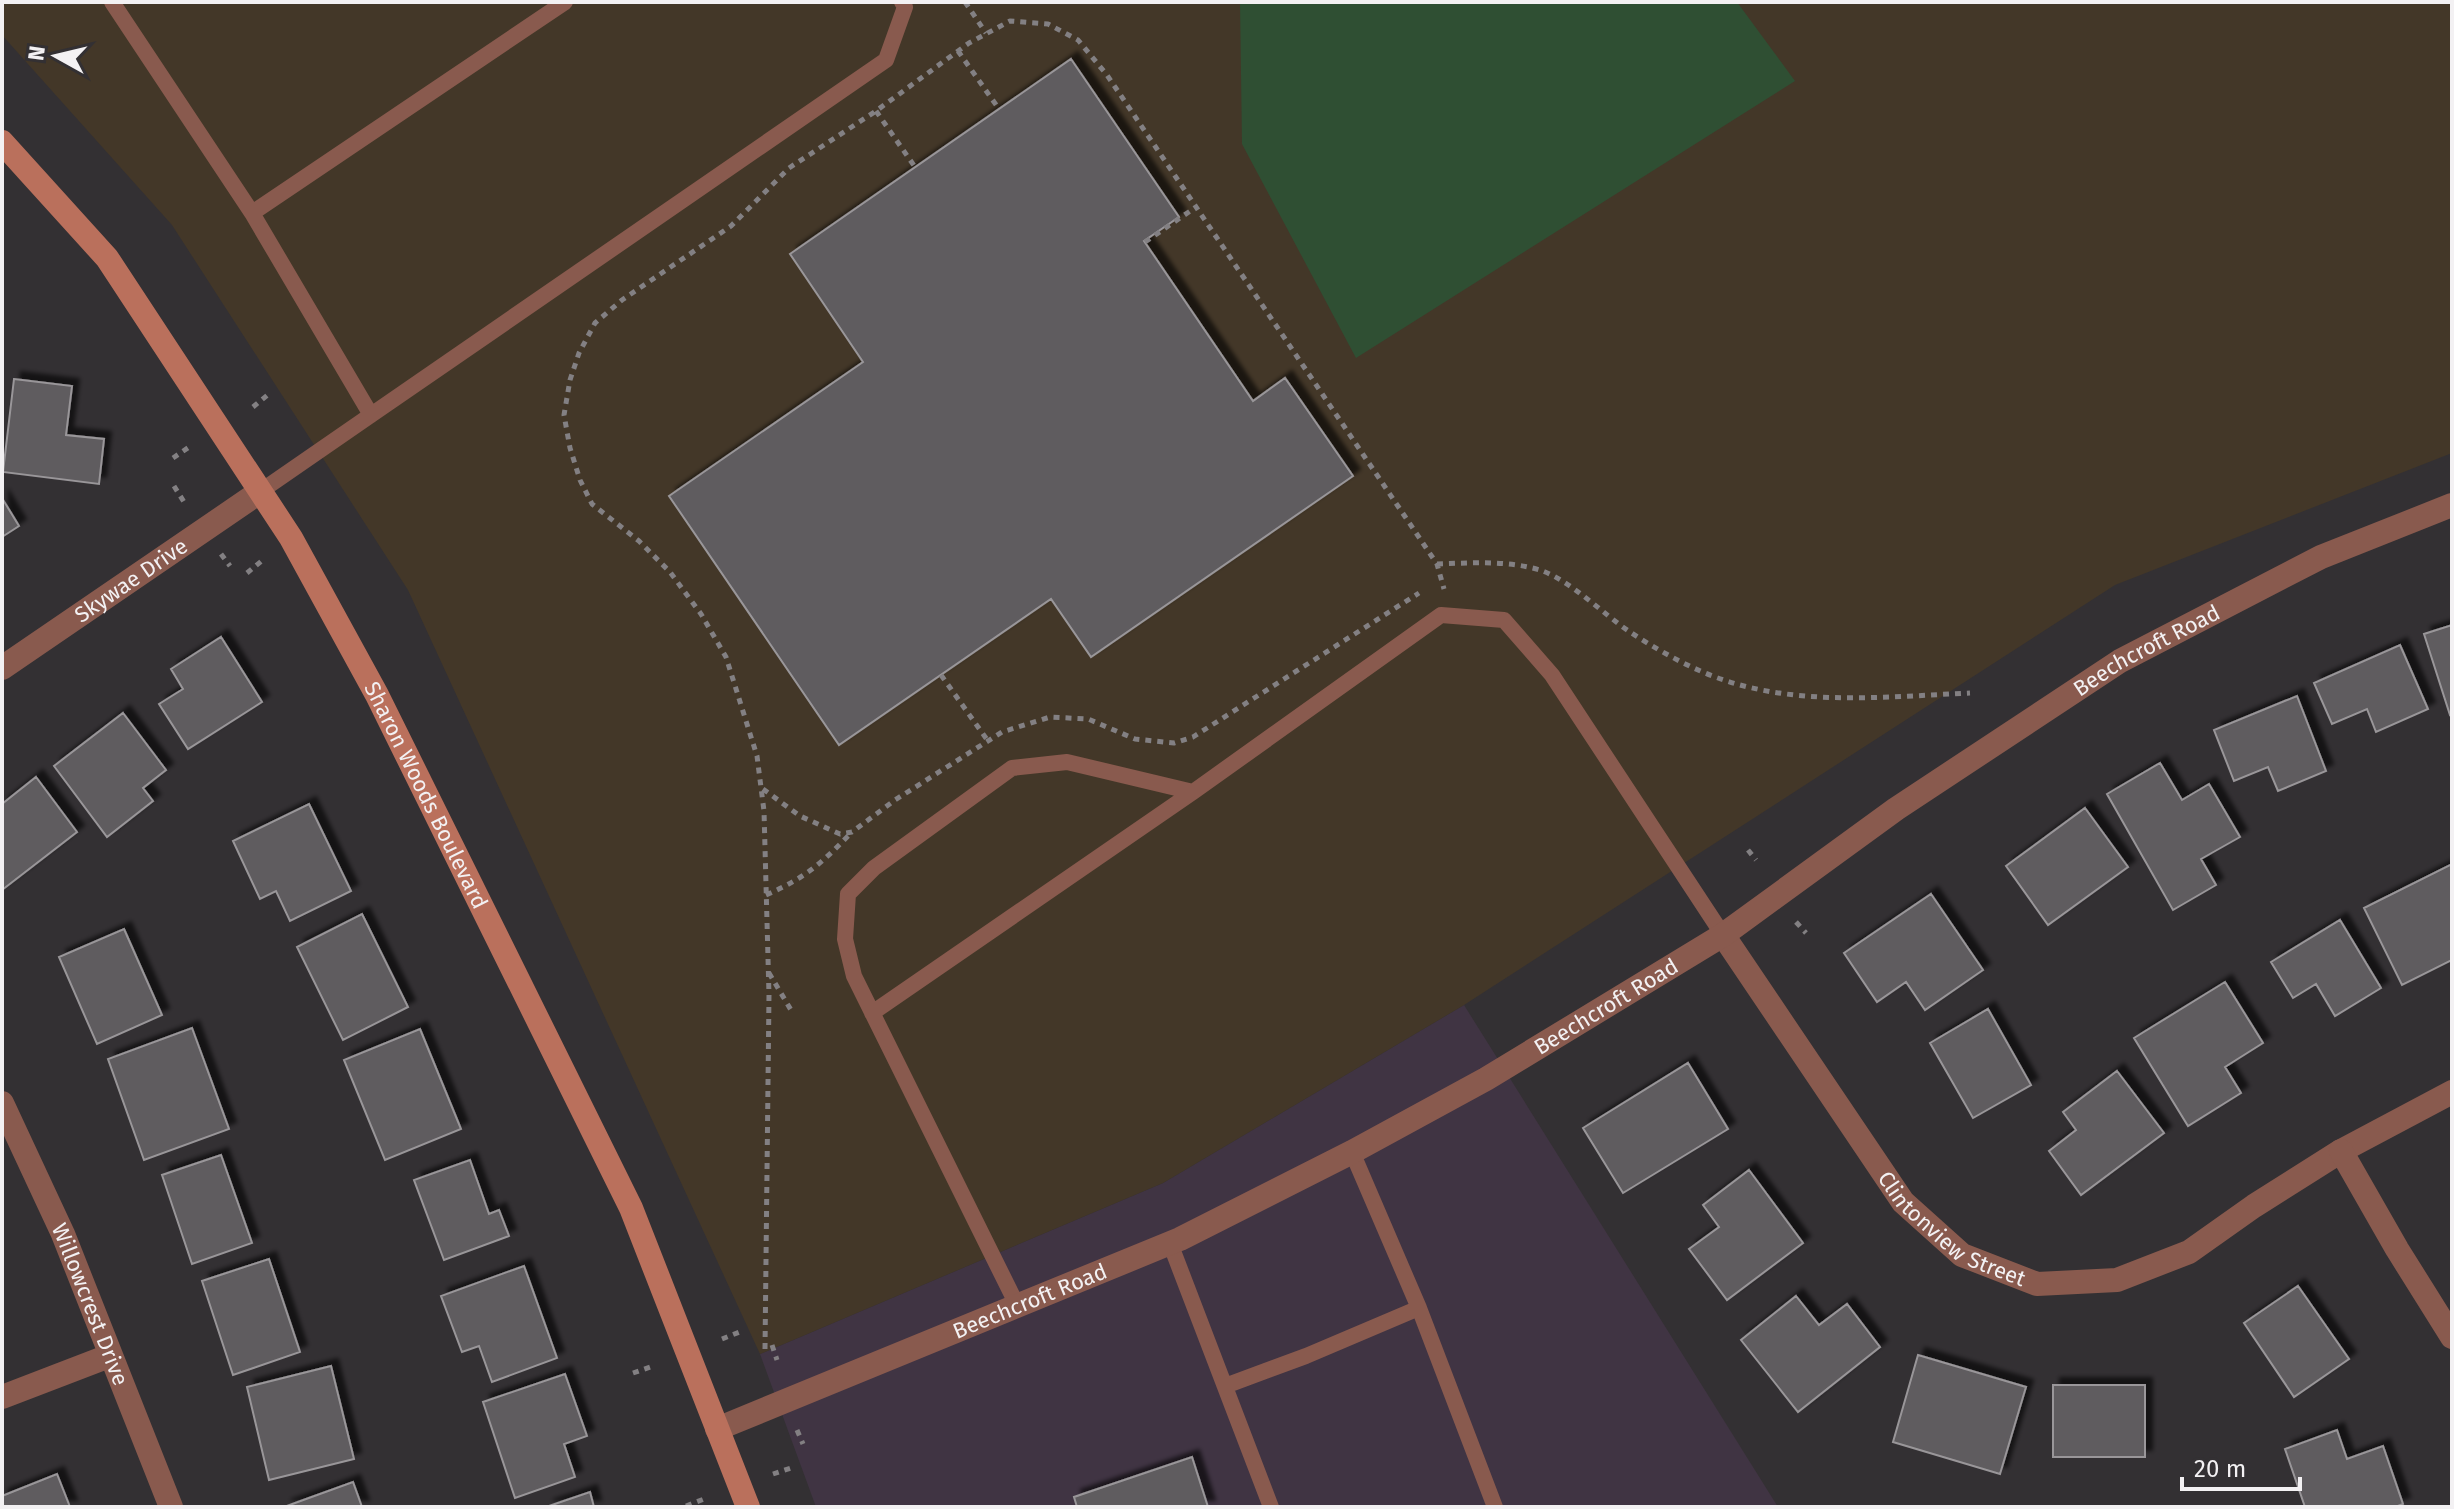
<svg xmlns="http://www.w3.org/2000/svg" width="2454" height="1509" viewBox="0 0 2454 1509" font-family="'Fira Sans',sans-serif">
  <style>
    .commercial { fill: #403443 }
    .education { fill: #433728 }
    .green { fill: #2f4f33 }
    .building { fill: #5e5b5e; stroke: #999699; stroke-width: 2; filter: url(#shadow) }
    .lines { fill: none; stroke-linecap: round; stroke-linejoin: round }
    .path { stroke: #838083; stroke-width: 5; stroke-dasharray: 6 6; stroke-linecap: butt }
    .lane { stroke: #895a4e; stroke-width: 16 }
    .street { stroke: #895a4e; stroke-width: 24 }
    .secondary { stroke: #ba705c; stroke-width: 24 }
    .labels { text-anchor: middle; stroke-width: 8; stroke-linejoin: round; paint-order: stroke }
    .street-label { font-size: 22px; fill: #f3f1f3; stroke: #333033 }
  </style>
  <defs>
    <filter id="shadow"><feDropShadow dx="7" dy="-7" stdDeviation="2" flood-color="#0009"/></filter>
  </defs>
  <rect width="100%" height="100%" fill="#333033"/>
  <path class="commercial" d="M1464,1005L1778,1507H816L760,1354L1163,1183Z"/>
  <path class="education" d="M2,2H2452V453L2115,585L1464,1005L1163,1183L760,1354L408,590L172,225L2,35Z"/>
  <path class="green" d="M1240,2H1737L1795,81L1356,358L1242,144Z"/>
  <path class="building" d="M1071,59L1179,217L1144,241L1253,401L1285,378L1353,476L1091,657L1051,599L839,745L669,496L863,362L790,254Z
    M14,379L72,386L66,435L104,439L99,484L3,472Z
    M2,498L19,526L2,537Z
    M2452,625V714L2450,715L2424,634Z
    M221,637L262,702L188,749L159,704L183,689L171,669Z
    M2400,645L2428,709L2376,732L2367,709L2332,724L2314,683Z
    M2297,696L2326,771L2278,791L2268,767L2234,781L2214,730Z
    M123,713L166,770L143,788L153,801L107,837L54,766Z
    M2160,763L2182,800L2209,784L2240,837L2201,859L2216,885L2173,910L2107,794Z
    M36,777L77,832L2,890V804Z
    M309,804L351,891L290,921L276,891L260,899L233,841Z
    M2085,808L2128,867L2048,925L2006,866Z
    M2452,864V960L2402,985L2364,908Z
    M1931,894L1983,970L1925,1010L1906,982L1877,1002L1844,953Z
    M362,914L408,1007L343,1040L297,947Z
    M2340,920L2381,988L2335,1016L2316,984L2293,998L2271,962Z
    M124,929L162,1015L97,1044L59,957Z
    M2225,982L2263,1043L2225,1067L2241,1093L2188,1126L2134,1038Z
    M1988,1009L2031,1085L1973,1118L1930,1043Z
    M192,1028L229,1129L144,1160L108,1059Z
    M420,1029L461,1129L385,1160L344,1060Z
    M1688,1063L1728,1129L1623,1193L1583,1128Z
    M2117,1071L2164,1133L2081,1195L2049,1151L2076,1130L2063,1112Z
    M221,1155L252,1243L192,1264L162,1175Z
    M470,1160L489,1214L499,1210L509,1236L444,1260L414,1180Z
    M1749,1170L1803,1243L1727,1300L1689,1249L1719,1227L1703,1205Z
    M269,1259L300,1352L233,1375L202,1281Z
    M524,1266L557,1358L492,1382L479,1346L462,1352L441,1296Z
    M2298,1286L2349,1359L2294,1397L2244,1323Z
    M1796,1296L1819,1325L1847,1304L1880,1347L1798,1412L1741,1340Z
    M1918,1355L2026,1387L2000,1474L1893,1442Z
    M331,1366L354,1459L269,1480L247,1387Z
    M565,1374L587,1436L564,1444L575,1477L515,1498L483,1402Z
    M2053,1385H2145V1457H2053Z
    M2337,1430L2347,1459L2383,1446L2403,1504L2395,1507H2305L2285,1449Z
    M1192,1457L1208,1507H1077L1074,1497Z
    M57,1474L70,1507H2V1496Z
    M353,1482L362,1507H284Z
    M590,1492L594,1507H546Z"/>
  <g class="lines">
    <path class="path" d="M965,2L986,33
      M958,51L999,109
      M876,111L915,167
      M1145,242L1196,207
      M253,407L270,393
      M173,458L192,445
      M174,486L184,502
      M221,554L230,566
      M1437,564C1471,563 1506,560 1540,570C1570,580 1603,614 1630,632C1653,647 1679,662 1705,673C1789,708 1881,697 1970,693
      M247,573L264,559
      M941,675L988,741
      M763,789L800,816L840,834L852,832L895,800L1002,732L1050,717L1088,719L1135,739L1174,743L1193,737L1419,593
      M1748,850L1756,860
      M766,895C805,878 822,863 851,833
      M1796,922L1806,933
      M769,973L791,1010
      M722,1339L742,1331
      M772,1345L777,1360
      M765,1349L769,995L764,811L757,756L726,657L701,614L670,572L639,541L592,504L580,480L570,448L564,415L570,380L579,353L595,323L622,300L731,226L789,168L876,111L969,43L1010,21L1048,24L1078,40L1107,75L1437,564L1444,589
      M633,1373L653,1366
      M797,1430L803,1444
      M773,1474L794,1467
      M686,1506L704,1499"/>
    <path class="lane" d="M112,2L252,213L371,415L886,60L905,7L902,2
      M252,213L565,2
      M261,491L371,415
      M872,1013L1193,792L1441,615L1504,620L1552,675L1723,935
      M1352,1152L1419,1308L1495,1507
      M1170,1243L1271,1507
      M1018,1307L854,976L845,939L848,894L874,868L1012,768L1067,762L1193,792
      M1225,1386L1306,1356L1419,1308"/>
    <g class="street">
      <path id="s1" d="M2,668L261,491"/>
      <path id="s2" d="M1723,935L1903,1202L1962,1255L2037,1284L2117,1280L2189,1252L2254,1206L2341,1151L2452,1092"/>
      <path id="s3" d="M2,1103L63,1234L171,1507"/>
      <path d="M2341,1151L2397,1249L2452,1337"/>
      <path d="M2,1397L109,1356"/>
      <path id="s4" d="M717,1429L1180,1239L1352,1152L1486,1079L1723,935L1896,809L2120,661L2321,557L2452,505"/>
    </g>
    <path class="secondary" id="s5" d="M2,142L107,258L291,538L377,695L631,1208L748,1507"/>
  </g>
  <g class="labels">
    <g class="street-label">
      <text dy="8" stroke="none"><textPath href="#s1" startOffset="156">Skywae Drive</textPath></text>
      <text dy="8" stroke="none"><textPath href="#s4" startOffset="1634">Beechcroft Road</textPath></text>
      <text dy="8" stroke="none"><textPath href="#s5" startOffset="782">Sharon Woods Boulevard</textPath></text>
      <text dy="8" stroke="none"><textPath href="#s4" startOffset="986">Beechcroft Road</textPath></text>
      <text dy="8" stroke="none"><textPath href="#s2" startOffset="378">Clintonview Street</textPath></text>
      <text dy="8" stroke="none"><textPath href="#s4" startOffset="338">Beechcroft Road</textPath></text>
      <text dy="8" stroke="none"><textPath href="#s3" startOffset="220">Willowcrest Drive</textPath></text>
    </g>
  </g>
  <rect width="2454" height="1509" fill="none" stroke="#f3f1f3" stroke-width="8"/>
  <g transform="translate(56 56) rotate(278)" stroke="#333033" stroke-width="6" paint-order="stroke">
  <path d="M0-6L14 30L0 20L-14 30Z" fill="#f3f1f3"/>
  <text y="-12" font-size="22" font-weight="bold" text-anchor="middle" fill="#f3f1f3">N</text>
  </g>
  <path d="M2182 1477v12h118v-12" fill="none" stroke="#f3f1f3" stroke-width="4"/>
  <text x="2194" y="1477" font-size="24" fill="#f3f1f3" stroke="#333033" stroke-width="6" paint-order="stroke">20 m</text>
</svg>
